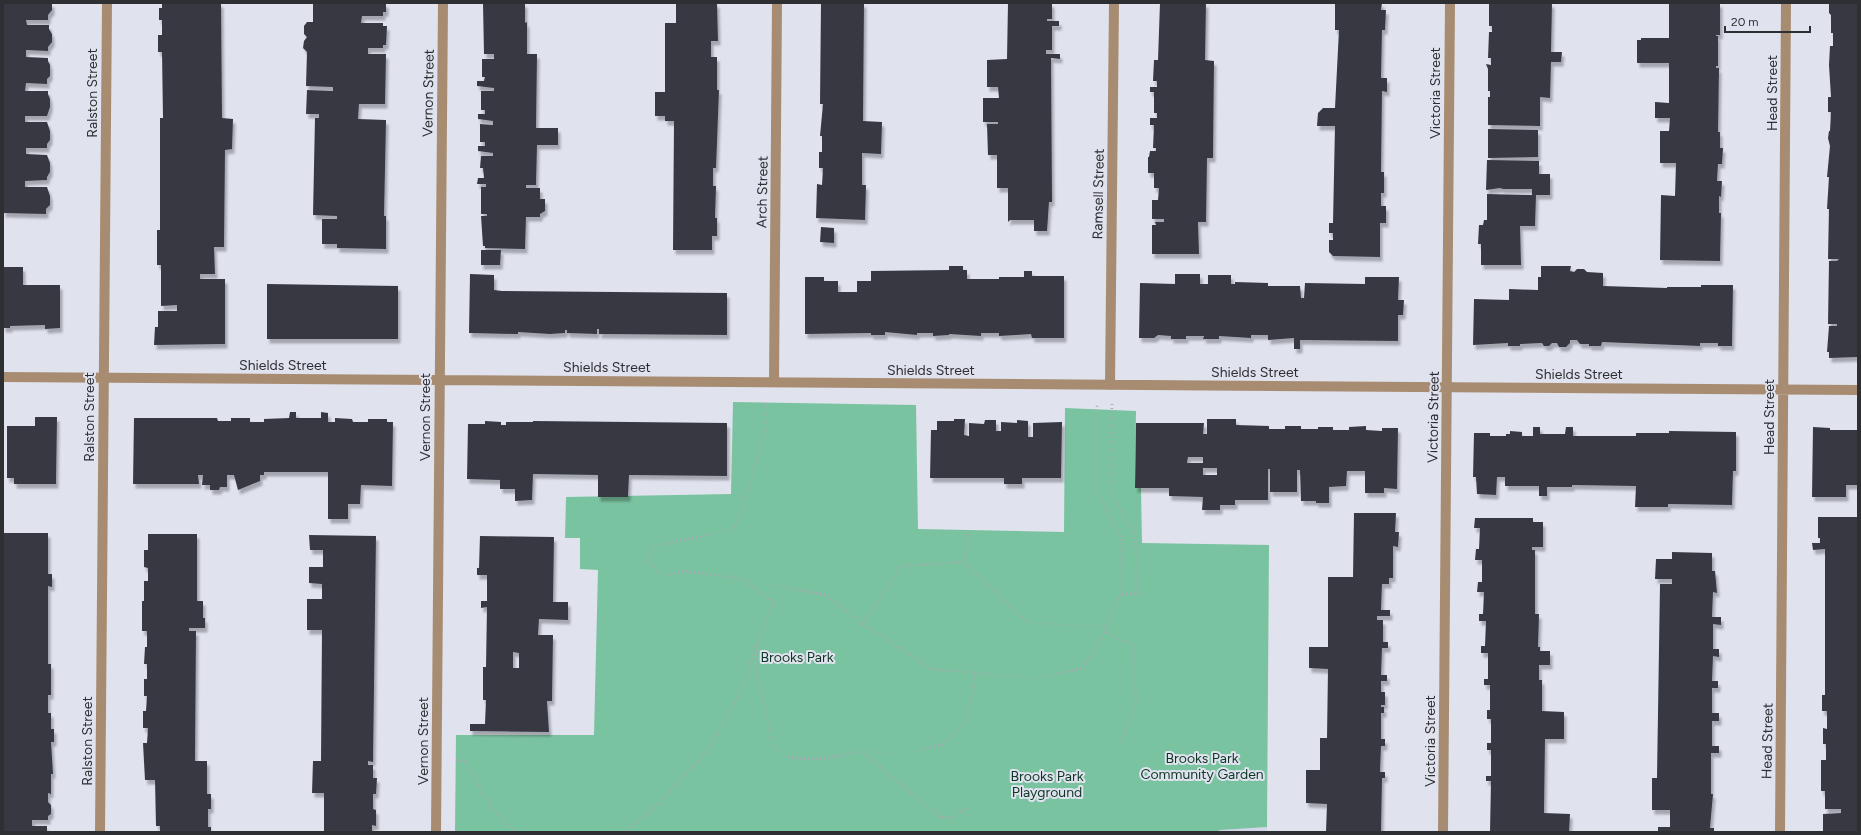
<svg xmlns="http://www.w3.org/2000/svg" width="1861" height="835" viewBox="0 0 1861 835" font-family="Figtree,sans-serif">
  <style>
    .built { fill: #d2d6e8 }
    .green { fill: #7ac3a0 }
    .building { fill: #373942; fill-rule: evenodd; filter: url(#shadow) }
    .lines { fill: none; stroke-linecap: round; stroke-linejoin: round }
    .path { stroke: #a8a9b3; stroke-width: 2.5; stroke-dasharray: 1 3; stroke-linecap: butt }
    .minor { stroke: #a78c72; stroke-width: 10 }
    .labels { text-anchor: middle; stroke-width: 4; stroke-linejoin: round; paint-order: stroke }
    .street-label { font-size: 14px; fill: #2e2f33; stroke: #e0e2ee }
    .park-label { font-size: 14px; fill: #0d3725; stroke: #e0e2ee }
  </style>
  <defs>
    <filter id="shadow"><feDropShadow dx="2.5" dy="4.5" stdDeviation="1" flood-color="#0004"/></filter>
  </defs>
  <rect width="100%" height="100%" fill="#e0e2ee"/>
  <path class="built" d="M1267,827V832H1216L1220,830Z"/>
  <path class="green" d="M733,402L916,405L918,529L1064,532L1065,408L1136,411L1135,488H1141L1142,543L1269,545L1267,827L1220,830L1216,832H455L456,735H594L598,570L580,569V538H565L566,497L731,494Z"/>
  <path class="building" d="M3,3H52V10L48,15V20H26L27,25H49V29L52,34V42L48,47V51L26,50V57L48,58V61L50,65V76L47,79V84L26,83L25,91H48V94L50,99V107L47,116H25V122H47L50,131V140L47,144V148H26V154L47,155L50,163V172L47,177V180L25,181V187H47L50,196V205L46,209V214L3,213Z
    M162,3H221L222,118L233,119L232,149L225,150L224,247H214L215,274H200V279H225V344L154,345L155,327H158V311H177V305L161,306V265H157V230H160V118H163L162,52H158V35H162V20H159V8H162Z
    M313,3H386V12H383V16H362L361,23H383V26H387L386,45H383V48H368V54H386L385,104H359L358,119L386,120L384,216H386V249L337,248V244H322V219H337V216L313,215L315,118H319V114H306L307,90L333,91V87L306,86L307,52L303,48L304,41L307,37L304,34V26L307,22H313Z
    M483,3H525V23L527,22V54H537L536,128H558V145H537L536,185H526V188H540V199H545V211L540,214V217H526L525,249L485,248V246H483L481,216H487V214H481V187H486V184H477L478,178H484L483,168H480L481,156H493V153L478,151V146H485V142H480V124L493,125V121L478,119V114H485V110H481V91H494V88L477,86V81H484L485,77H482V59H494V54H484Z
    M676,3H717L718,41H711V57H717V90H719L716,168H713V186H716L715,218H717V236H712V250H673L674,121H665V116H655V92H665V23H676Z
    M821,3H864L863,121L882,122L881,154L862,153V185H866L865,220L816,218L817,184L822,185L823,168H819V152H822V136H820L823,104H820Z
    M1008,3H1052V19H1047V21H1059V26H1052V50H1046V54H1060V59L1051,58L1052,202H1049L1047,231H1034V220H1010L1008,222V188H997V155H988L987,124H998V122H983V98H999L998,87H987V60L1007,59Z
    M1160,3H1206L1205,60L1214,61L1213,158H1207L1206,222H1198L1199,254H1152V225H1156L1155,222H1164V219H1152V200H1158L1159,188H1154V173H1148V157H1149L1150,151H1156V148H1153L1154,125H1150V118H1157V113H1154V92H1150V87H1157V81H1153L1154,60H1158Z
    M1335,3H1382L1381,10H1386L1385,30H1382L1381,78H1387V92L1382,91L1381,172H1384V193H1381V206H1386V223H1380V257L1333,256L1329,252V240H1333V233H1329V223H1333L1335,126H1317L1318,113L1323,108H1335L1339,30H1335Z
    M1489,3H1552L1551,52H1562L1561,62H1551L1550,98L1540,97V126L1488,125V97H1490V91H1488V69L1486,64L1491,65V58H1488L1489,32H1492V26H1489Z
    M1669,3H1720V35H1716V36H1718V66H1716V68H1719L1718,132H1720V148H1723L1722,164H1718L1717,181H1722L1721,197L1719,196V213H1721L1720,261L1660,260L1661,195L1675,196L1676,163H1660V131H1669L1670,118H1655V102L1669,103V63H1637V40H1641V50V38H1669Z
    M1829,3H1858V357L1829,358V352H1827L1829,326H1837V324H1828L1829,261H1837L1839,259H1828L1829,209H1827L1829,177H1827L1830,146L1828,138L1829,131H1830L1831,112H1828V97H1831L1829,65L1830,46H1833V33H1831V15L1829,13Z
    M1488,129L1538,130V157L1488,158Z
    M1487,160L1539,161V174H1550V195H1536L1535,226H1520L1521,265H1481V244H1478L1479,225H1483L1484,220H1487V194L1532,195V189H1503L1500,188L1486,190Z
    M821,227L834,228V243L820,242Z
    M481,250H501L500,265H481Z
    M949,266H963V270H967V279H999V277H1024V271H1032V276H1064V338H1032L1031,334L999,336V333H981V336L949,334V335L933,336V333H917V335L885,332V335H871V333L805,334V277H824V281H838V292H857V281H871V271L949,270Z
    M1541,266H1571L1570,271L1574,272L1577,269H1584L1587,272L1603,273V286L1667,288V287H1701V285H1733L1732,346H1718V343H1700V346L1602,342L1601,346H1589V344H1580L1577,340H1570V343L1566,347H1559L1557,343H1552L1549,346H1544L1542,343L1520,344V346H1508V343L1473,345L1474,299L1509,300V289L1538,290V277H1541Z
    M3,267H23V285H60V328L45,329V325L10,326V328H3Z
    M470,274L494,275V290L502,291L727,293V335L599,334V329H597V334L567,333V330H565V333L550,334L518,332V334L469,333Z
    M1175,274H1200V284H1208V275H1231V284H1235V282L1268,283V286H1300L1301,298H1304L1305,283L1365,284V277H1399L1398,300H1404L1403,315H1398V341L1300,340V349H1294V338L1268,340V335H1251V338L1219,336V339H1203L1204,336H1186V339H1171V336L1158,335L1154,338H1139L1140,283L1175,284Z
    M267,284L398,286V339H267Z
    M290,412H296V418H321V412L328,413V422H335V418L352,419L353,422H368V419H387V422H393L392,486L361,485L360,504H348V519H328V472H264V475H260V481L238,490L234,475H227V487H220L219,490H210V485H202L203,475H198L199,484H133L134,418H217L218,421H231V418H250V422H264V419L289,418Z
    M35,417H57L56,484H14V478H7V426H35Z
    M954,419H965L964,435L969,436V423L984,424L985,420H996V431H1001V422L1017,423V420L1028,421V437H1033V423L1062,422L1061,478H1022V484H1004V478H930L931,430H937V421H954Z
    M1207,419H1236V425L1269,426V429H1285V426H1301V429H1318V427H1333V430H1349V427L1366,426V430L1382,431V428H1398L1397,489L1384,488V493H1365V471H1347L1346,486L1329,487V503H1316V501H1301L1300,470H1297V492H1270V469H1268V500H1235V505H1220V510H1202L1203,497L1169,496V488H1135L1136,423H1204L1203,434H1207ZM1188,457H1203V463H1187ZM1203,468H1217V475H1203Z
    M485,421L501,422V425H506V422H533V421L727,423V476L629,475L628,497H598V475L533,474L532,500L515,501V489H500V480L467,479L468,424H485Z
    M1533,427H1540V434H1565L1566,427H1573V436H1636V433H1669V431L1736,432V471H1733L1732,505L1668,504V507H1635L1636,486L1572,485V487H1547V496H1539V486H1505V477H1497L1496,495L1477,494L1476,477H1473L1474,433H1490V436H1506V434H1510V431L1522,432V436H1533Z
    M1813,427L1830,428V430H1858V485H1846V497H1812Z
    M1354,513H1396L1395,532H1399L1398,547L1393,546V578H1389V584H1382L1381,610H1390V616H1377V620H1383V642H1388V648H1382L1381,675H1387V681H1381V692H1385V705H1381V707H1384V713H1381V739H1385V746H1381L1380,772H1385V778H1382L1381,832H1326L1327,804L1306,803V770H1320V738H1327L1328,669L1309,668V647H1328V577H1353Z
    M1818,517H1858V832H1823V814L1841,813V809H1825V791H1821V760H1826V744H1823V728L1827,729V711H1822V695H1825V549L1813,550L1812,543H1820V538H1818Z
    M1475,518H1533V522H1543V547H1532V550H1535V614H1539L1538,647H1540V651H1550V665H1539V680H1542V711L1564,712V739H1545L1544,813L1570,814L1569,832H1490L1491,781H1486V776H1491V750H1487V743H1491V719H1487V710H1490V685H1484V679H1488V653H1481V646H1485L1486,621H1479V614H1483L1484,592H1477L1478,582H1482V560H1475L1476,549H1479L1480,528H1474Z
    M3,533H48V574H52V587L48,586V664H51V695H48V713H51V729H54V742H51L53,774H51V794L48,793V802L51,805V814L48,816V820H32V826H47V832H3Z
    M148,534H197V601H203V618H205V628H189V631H196L195,761H207V794H211V809H208V827H211V832H160V826H156L155,780H145L143,743H147L148,728H143V711H146L147,696H144V679H147V664H144L145,647H147V631H142V601H144V581H148V568L144,567V550H148Z
    M309,535L376,536L373,762L368,761V765H373V778H377L376,794H373V809L376,810V826L372,825V832H324V793H312L313,761H321L322,630H307V599H322V584L309,583V567H323V550H310Z
    M480,536L554,537L553,602H568V620L539,619L538,635H553L552,701H547L549,732L470,731V724H485L486,700H483V667H486L487,607L481,608V601H487V575H477V568H479ZM513,652L519,653V668H513Z
    M1672,552L1712,553V571H1715L1717,593L1713,592L1712,617H1721V625L1713,624V649H1719V657L1713,656L1712,681H1718V688H1712V713H1719V721H1712V746H1719V753H1711V794H1713L1710,828H1714V832H1658V827H1670V810H1652V778H1657L1660,584H1672V579H1655L1656,559H1672Z"/>
  <g class="lines">
    <path class="path" d="M765,403V432L738,522L731,529L653,547L648,561L657,571L668,576L684,571L742,579L826,595L863,624L901,566L964,562
      M1112,404L1110,491L1135,534L1138,594H1120
      M968,534L964,562L1028,623L1106,627
      M863,624L932,669L1036,679L1083,668L1104,632L1120,596L1122,539L1096,490L1097,405
      M1104,632L1133,645L1136,704L1119,748
      M756,646V670L773,744L781,753L793,758L820,759L861,751L890,754L917,752L943,744L965,722L973,692L975,674
      M861,752L941,817L950,818L973,805
      M456,760L465,762C480,788 491,815 517,832
      M622,832L631,827L656,806L706,752L746,682L753,654L774,602L744,581"/>
    <path class="minor" d="M3,377L1858,390
      M774,382L777,3
      M1110,385L1114,3
      M100,832L107,3
      M436,832L443,3
      M1443,832L1450,3
      M1780,832L1786,3"/>
  </g>
  <g class="labels">
    <g class="street-label">
      <text transform="translate(92 93) rotate(-90)" y="5">Ralston Street</text>
      <text transform="translate(428 93) rotate(-89)" y="5">Vernon Street</text>
      <text transform="translate(1435 93) rotate(-90)" y="5">Victoria Street</text>
      <text transform="translate(1772 93) rotate(-90)" y="5">Head Street</text>
      <text transform="translate(762 192) rotate(-89)" y="5">Arch Street</text>
      <text transform="translate(1098 194) rotate(-89)" y="5">Ramsell Street</text>
      <text x="283" y="370">Shields Street</text>
      <text x="607" y="372">Shields Street</text>
      <text x="931" y="375">Shields Street</text>
      <text x="1255" y="377">Shields Street</text>
      <text x="1579" y="379">Shields Street</text>
      <text transform="translate(89 417) rotate(-90)" y="5">Ralston Street</text>
      <text transform="translate(425 417) rotate(-90)" y="5">Vernon Street</text>
      <text transform="translate(1433 417) rotate(-89)" y="5">Victoria Street</text>
      <text transform="translate(1769 417) rotate(-90)" y="5">Head Street</text>
      <text transform="translate(87 741) rotate(-90)" y="5">Ralston Street</text>
      <text transform="translate(423 741) rotate(-90)" y="5">Vernon Street</text>
      <text transform="translate(1430 741) rotate(-90)" y="5">Victoria Street</text>
      <text transform="translate(1767 741) rotate(-89)" y="5">Head Street</text>
    </g>
    <g class="park-label">
      <text x="797" y="662">Brooks Park</text>
      <text x="1202" y="763">Brooks Park<tspan x="1202" dy="16">Community Garden</tspan></text>
      <text x="1047" y="781">Brooks Park<tspan x="1047" dy="16">Playground</tspan></text>
    </g>
  </g>
  <rect width="1861" height="835" fill="none" stroke="#2e2f33" stroke-width="8"/>
  <path d="M1725 26v6h85v-6" fill="none" stroke="#2e2f33" stroke-width="2"/>
  <text x="1731" y="26" font-size="12" fill="#2e2f33" stroke="#e0e2ee" stroke-width="3" paint-order="stroke">20 m</text>
</svg>
